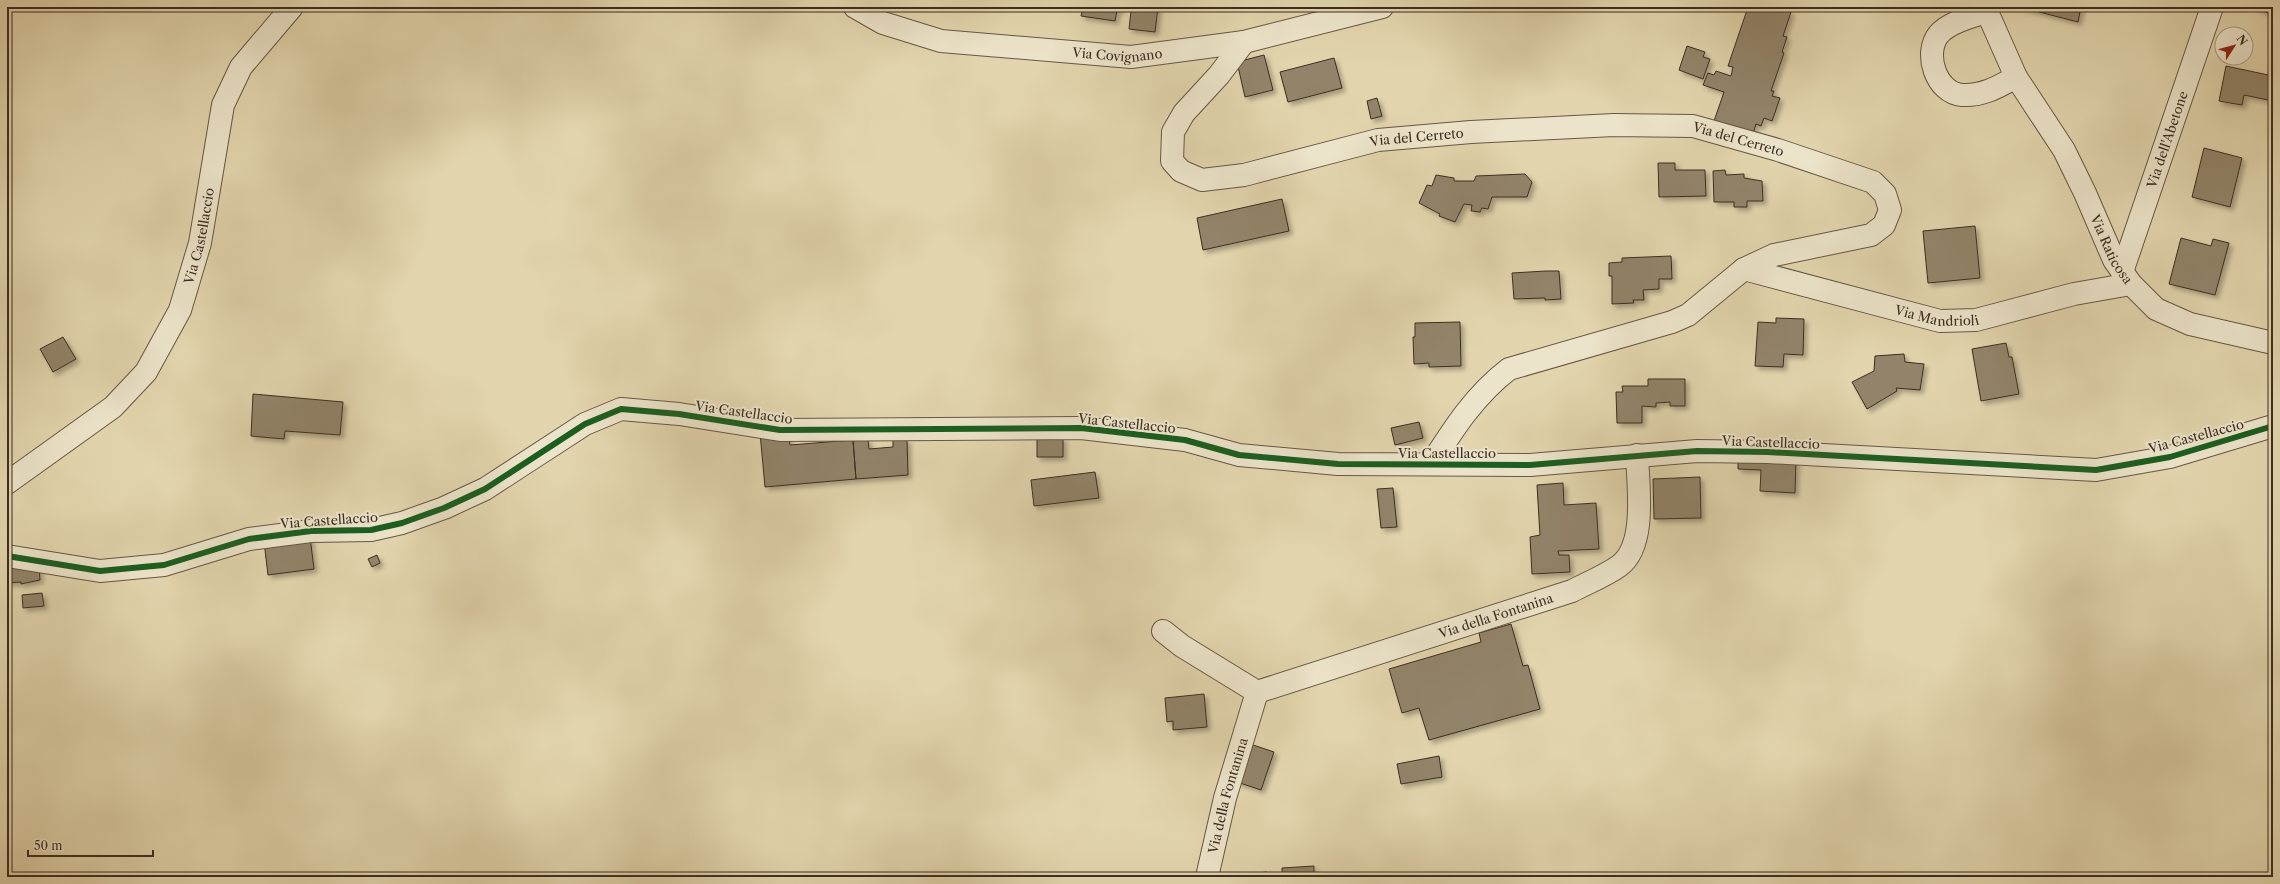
<svg xmlns="http://www.w3.org/2000/svg" width="2280" height="884" viewBox="0 0 2280 884" font-family="'Libre Caslon Text',serif">
  <style>
    .building { fill: #92846a; stroke: #3c2d22; filter: url(#shadow) }
    .lines { fill: none; stroke-linecap: round; stroke-linejoin: round }
    .minor-casing { stroke: #665745; stroke-width: 24 }
    .minor { stroke: #ece4ca; stroke-width: 22 }
    .cycleway-casing { stroke: #ece4ca; stroke-width: 8 }
    .cycleway { stroke: #1b5e20; stroke-width: 6 }
    .labels { text-anchor: middle; stroke-width: 4; stroke-linejoin: round; paint-order: stroke }
    .street-label { font-size: 13px; fill: #3c2d22; stroke: #ece4ca }
  </style>
  <defs>
    <filter id="shadow"><feDropShadow dx="3.5" dy="3.5" stdDeviation="2" flood-color="#0004"/></filter>
  </defs>
  <rect width="100%" height="100%" fill="#e2d5ad"/>
  <filter id="stains"><feTurbulence type="fractalNoise" baseFrequency=".005" numOctaves="4"/><feColorMatrix values="0 0 0 0 .2 0 0 0 0 .09 0 0 0 0 .02 0 0 0 .5 -.17"/></filter>
  <radialGradient id="worn" r=".72"><stop offset=".6" stop-color="#630" stop-opacity="0"/><stop offset="1" stop-color="#630" stop-opacity=".3"/></radialGradient>
  <path class="building" d="M1083,7H1122L1121,10H1117L1115,21L1081,16Z
    M1136,7H1158L1155,32L1129,29L1131,11L1136,12Z
    M1748,7H1776L1791,12L1783,36L1787,37L1782,52L1784,53L1771,91H1774L1772,96L1780,98L1772,121L1764,118L1761,126L1756,124L1752,137L1713,124L1724,92L1703,85L1708,73L1714,75L1716,71L1731,76L1733,67L1728,66Z
    M2020,7H2081L2078,22Z
    M2256,7H2273V15L2256,8Z
    M1687,46L1705,52L1703,57L1710,59L1703,79L1679,70Z
    M1264,55L1273,90L1245,97L1237,62Z
    M1334,58L1342,88L1288,102L1280,72Z
    M2226,66L2273,76V101L2244,95L2242,105L2219,101Z
    M1377,98L1382,116L1371,119L1367,101Z
    M2204,148L2242,158L2230,207L2192,197Z
    M1658,163H1675V170H1705L1706,196L1659,197Z
    M1725,170L1726,175L1744,174V178L1762,181L1763,201H1747V207H1734V202H1714L1713,171Z
    M1525,174L1532,182L1527,197H1492L1488,209L1482,208L1480,212L1471,211L1472,205L1464,204L1455,222L1439,216L1440,214L1419,203L1427,185L1432,186L1436,175L1454,178V181H1474L1476,176Z
    M1282,199L1289,231L1203,250L1197,218Z
    M1975,226L1980,278L1928,283L1923,231Z
    M2181,238L2211,246L2213,239L2229,243L2215,295L2169,284Z
    M1671,256L1672,279H1659V289L1643,290L1644,300H1633L1634,303L1612,304V276H1609V263L1622,262V258Z
    M1546,271H1559L1561,299L1545,300V298L1514,299L1512,273Z
    M1776,318L1804,319L1803,355L1784,354L1783,367L1755,366L1758,322L1776,323Z
    M1460,322L1461,366L1429,367V363L1414,364L1413,337H1415V323Z
    M63,337L76,359L53,372L40,349Z
    M2006,343L2009,357H2012L2019,394L1981,401L1972,349Z
    M1904,354L1905,362L1924,364L1920,390L1896,388L1897,391L1867,409L1852,382L1874,371L1875,356Z
    M1648,379H1685V406H1670V402L1656,403V407L1642,406V423H1617L1616,392H1623L1622,386H1648Z
    M253,394L343,402L340,435L285,431L284,439L251,436Z
    M1419,422L1423,438L1395,445L1391,428Z
    M760,433L789,438L790,445L853,440L856,479L765,487Z
    M1037,438H1063V457H1037Z
    M868,439L869,449L893,447V440L907,439L908,475L856,479L853,440Z
    M1738,457L1796,459L1795,493L1760,491L1761,470L1738,469Z
    M1095,472L1099,498L1034,506L1031,480Z
    M1700,477L1701,518L1654,519L1653,479Z
    M1563,483L1564,505L1596,503L1599,549L1558,551L1559,555H1569L1570,572L1532,574L1530,537L1540,535L1537,485Z
    M1393,488L1397,527L1381,528L1377,489Z
    M310,537L314,569L268,575L264,542Z
    M377,555L380,563L372,567L368,559Z
    M7,564L39,566L40,580L21,584V582L7,583Z
    M42,593L44,606L23,608L22,595Z
    M1511,624L1523,666L1528,665L1540,709L1429,740L1419,708L1402,713L1389,669L1481,642L1479,633Z
    M1204,694L1207,727L1173,730V721L1167,722L1165,698Z
    M1247,743L1274,752L1261,790L1234,781Z
    M1439,756L1442,777L1401,784L1397,764Z
    M1314,866V877H1282V868Z
    M1267,872V877H1227V876Z"/>
  <g class="lines">
    <g class="minor-casing">
      <g id="minor">
        <path id="s1" d="M855,7L883,23L941,41L1131,57L1244,42L1382,7"/>
        <path id="s2" d="M1985,7L2016,77L2064,150L2085,193L2114,260L2131,284L2156,309L2190,324L2273,343"/>
        <path d="M1986,12C1971,17 1950,22 1939,34C1923,53 1936,93 1962,95C1983,96 1998,87 2016,77"/>
        <path id="s3" d="M1244,42L1219,75L1184,113L1173,132L1172,161L1181,171L1202,180L1244,175L1378,140L1471,132L1614,125L1693,126L1778,150L1873,182L1885,194L1890,210L1884,225L1871,235L1774,255L1744,269L1688,315L1672,322L1509,369C1475,395 1454,428 1431,464"/>
        <path id="s4" d="M1744,269L1940,321L1976,320L2074,294L2131,284"/>
        <path id="s5" d="M2122,272L2212,7"/>
        <path id="s6" d="M7,483L113,407L146,372L180,310L200,243L223,105L241,67L292,7"/>
        <path d="M7,556L100,571L164,565L249,539L311,531L371,530L402,523L444,508L485,489L585,424L621,409L679,414L780,430L1081,428L1185,440L1239,455L1338,464L1530,465L1697,451L1768,452L2096,470L2170,457L2273,426"/>
        <path id="s7" d="M1163,631L1182,646L1257,692L1572,591C1587,583 1605,576 1619,566C1647,546 1638,486 1637,455"/>
        <path id="s8" d="M1207,877L1225,798L1257,692"/>
      </g>
    </g>
    <use href="#minor" class="minor"/>
    <g class="cycleway-casing">
      <path id="cycleway" d="M7,556L100,571L164,565L249,539L311,531L371,530L402,523L444,508L485,489L585,424L621,409L679,414L780,430L1081,428L1185,440L1239,455L1338,464L1530,465L1697,451L1768,452L2096,470L2170,457L2273,426"/>
    </g>
    <use href="#cycleway" class="cycleway"/>
  </g>
  <g class="labels">
    <g class="street-label">
      <text dy="5" stroke="none"><textPath href="#s1" startOffset="270">Via Covignano</textPath></text>
      <text dy="5" stroke="none"><textPath href="#s3" startOffset="400">Via del Cerreto</textPath></text>
      <text dy="5" stroke="none"><textPath href="#s5" startOffset="140">Via dell'Abetone</textPath></text>
      <text dy="5" stroke="none"><textPath href="#s3" startOffset="724">Via del Cerreto</textPath></text>
      <text dy="5" stroke="none"><textPath href="#s6" startOffset="326">Via Castellaccio</textPath></text>
      <text dy="5" stroke="none"><textPath href="#s2" startOffset="274">Via Raticosa</textPath></text>
      <text dy="5" stroke="none"><textPath href="#s4" startOffset="199">Via Mandrioli</textPath></text>
      <text transform="translate(744 412) rotate(8)" y="5">Via Castellaccio</text>
      <text transform="translate(1127 423) rotate(6)" y="5">Via Castellaccio</text>
      <text transform="translate(2196 436) rotate(-15)" y="5">Via Castellaccio</text>
      <text transform="translate(1771 442) rotate(2)" y="5">Via Castellaccio</text>
      <text x="1447" y="458">Via Castellaccio</text>
      <text transform="translate(329 520) rotate(-4)" y="5">Via Castellaccio</text>
      <text dy="5" stroke="none"><textPath href="#s7" startOffset="363">Via della Fontanina</textPath></text>
      <text dy="5" stroke="none"><textPath href="#s8" startOffset="84">Via della Fontanina</textPath></text>
    </g>
  </g>
  <rect width="2280" height="884" fill="none" stroke="#e2d5ad" stroke-width="24"/>
  <rect x="8" y="8" width="2264" height="868" fill="none" stroke="#3c2d22" stroke-width="2"/>
  <rect x="12" y="12" width="2256" height="860" fill="none" stroke="#3c2d22"/>
  <g transform="translate(2234 46) rotate(54)"><circle r="19" fill="#ece4ca" stroke="#a69b87"/>
  <path d="M0-3L7 15L0 10L-7 15Z" fill="#8f2418"/>
  <text y="-6" font-size="11" font-weight="bold" text-anchor="middle" fill="#3c2d22">N</text>
  </g>
  <path d="M28 850v6h125v-6" fill="none" stroke="#3c2d22" stroke-width="2"/>
  <text x="34" y="850" font-size="12" fill="#3c2d22" stroke="#ece4ca" stroke-width="3" paint-order="stroke">50 m</text>
  <rect width="100%" height="100%" filter="url(#stains)"/>
  <rect width="100%" height="100%" fill="url(#worn)"/>
</svg>
